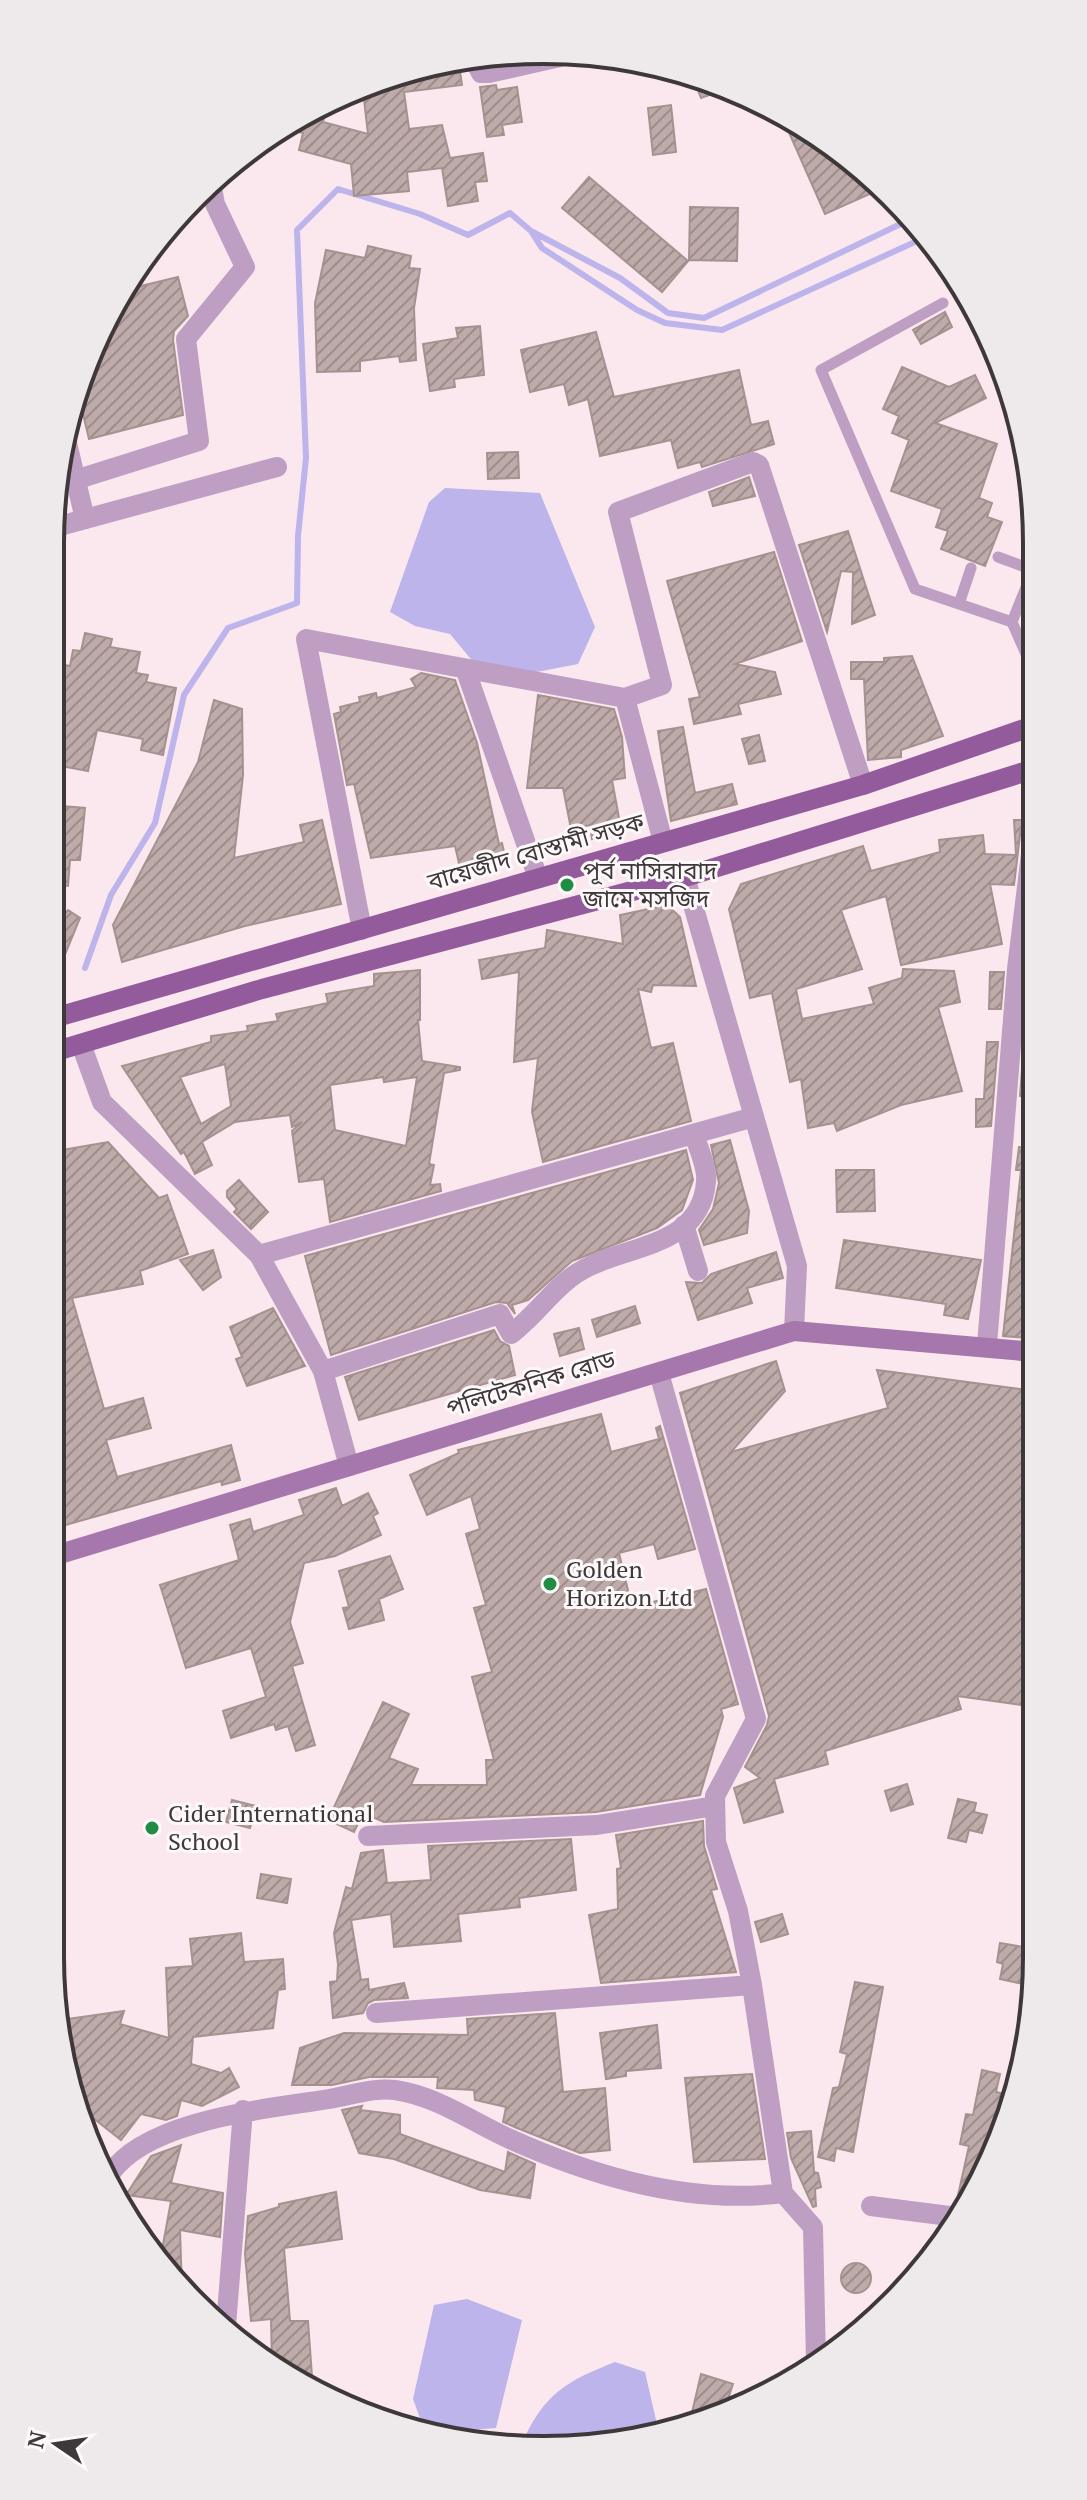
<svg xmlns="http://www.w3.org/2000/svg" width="1087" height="2500" viewBox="0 0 1087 2500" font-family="'PT Serif','Noto Sans Bengali',serif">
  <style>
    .water { fill: #bcb4ea }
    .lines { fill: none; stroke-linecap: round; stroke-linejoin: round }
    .stream { stroke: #bcb4ea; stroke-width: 6 }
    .building { fill: url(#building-hatch); stroke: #a59290; stroke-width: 2; fill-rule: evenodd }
    .service { stroke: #be9ec2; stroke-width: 11 }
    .minor { stroke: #be9ec2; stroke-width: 20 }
    .tertiary { stroke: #be9ec2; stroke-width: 20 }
    .secondary { stroke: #a677ac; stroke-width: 20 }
    .primary { stroke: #935b9b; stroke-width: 20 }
    .poi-dot { fill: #218c43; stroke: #fdf9fa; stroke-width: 3 }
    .labels { text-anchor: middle; stroke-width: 6; stroke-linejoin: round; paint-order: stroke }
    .street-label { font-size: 24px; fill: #3f383a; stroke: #fdf9fa }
    .poi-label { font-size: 24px; fill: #3f383a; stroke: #fdf9fa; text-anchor: start }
    .rim { fill: none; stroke: #3f383a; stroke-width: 4 }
  </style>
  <defs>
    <pattern id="building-hatch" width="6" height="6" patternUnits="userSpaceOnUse" patternTransform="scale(2)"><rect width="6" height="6" fill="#beaba9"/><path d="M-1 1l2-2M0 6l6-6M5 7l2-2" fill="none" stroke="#9c8c8b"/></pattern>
  </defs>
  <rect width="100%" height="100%" fill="#fbe7ee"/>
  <path class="water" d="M445,488L540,493L595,627L578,664L516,676L480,670L450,634L415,626L390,612L429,502Z
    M467,2299L522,2320L496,2428L470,2430L421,2421L413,2399L434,2305Z
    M615,2362L645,2372L659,2433L639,2441H523C545,2393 567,2381 615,2362Z"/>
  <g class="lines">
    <path class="stream" d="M911,219L704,318L668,313L620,278L531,231L542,248L637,310L665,323L722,330L928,236
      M85,968L111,895L155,823L184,695L228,628L297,603L298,536L306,458L297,230L338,189L420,214L468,235L510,213L531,231"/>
  </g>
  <path class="building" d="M459,65L462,85L404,92L409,129L442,125L450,158L483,153L487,181L475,182L478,201L448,206L442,168L407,172L409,191L354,196L351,164L299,150L303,133L298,132L301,119L311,112L325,115L323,122L368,134L363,91Z
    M692,75L703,76L726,89L701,98Z
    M496,85L497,90L517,87L522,122L502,125L504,135L487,137L480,87Z
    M671,105L676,152L653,155L648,108Z
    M783,119L844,152L881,189L825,214Z
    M589,177L688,261L662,292L562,208Z
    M690,207L738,208L737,261L689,260Z
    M368,246L411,256L409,268L420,269L414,308L416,360L400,362L399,356L360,361V371L317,372L315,303L326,250L365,258Z
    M178,277L188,316L174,331L173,340L183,415L89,439L76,384L132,288Z
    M945,312L952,327L921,344L913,330Z
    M480,326L484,375L454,379L455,387L430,391L423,344L458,338L456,328Z
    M596,332L614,397L739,370L751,425L768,421L774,444L702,467L700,462L678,468L671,440L600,456L588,399L569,405L564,384L530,392L521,350Z
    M902,367L949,387L975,375L986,398L935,423L997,444L979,498L992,503L987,517L1002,522L985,566L941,549L948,531L936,527L942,509L891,491L909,440L892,433L899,416L883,409Z
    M518,452L519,478L488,479L487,453Z
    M749,477L755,496L713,506L709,492Z
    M848,531L875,615L852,624L853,572L841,571L827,632L799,545Z
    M774,552L802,641L735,664L775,672L781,694L738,704L741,714L694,724L689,699L700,697L667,581Z
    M85,633L112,639L110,647L140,652L136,673L148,675L146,682L176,688L163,755L141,750L143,739L97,730L88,771L50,764V662L70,666L73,650L81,651Z
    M912,656L943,736L901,750V757L868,760L864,679H851V662H884V658Z
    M421,673L455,680L477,743L499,844L502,843L507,865L462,876L455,846L371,858L354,784L347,785L334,714L341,712L340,707L360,702L359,697L376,693L377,698L416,687L411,679Z
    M538,695L614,709L622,737L625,778L612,780L622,834L592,839L590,825L571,829L563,788H527Z
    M214,700L242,709L243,775L234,858L304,842L300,825L322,820L341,904L245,926L122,962L113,925L198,762Z
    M683,727L695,793L732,784L737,804L671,821L658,731Z
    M759,735L765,761L749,764L742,739Z
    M50,805L85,808L80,860H70L68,886L50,884Z
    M1014,820H1025L1021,827L1014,885L990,884L1002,944L901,965L886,896L841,910L862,969L796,989L802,1019L874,1004L869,988L902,978L903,969L954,971L960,1002L938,1007L962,1091L901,1105L837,1131L834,1123L808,1128L801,1079L790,1082L772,993L750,998L729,909L741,884L863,846L871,871L940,852L939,840L983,835L985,854L1016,855Z
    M667,905L680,917L696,986L653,985L651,992L638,989L651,1048L673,1043L691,1121L543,1162L532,1112L538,1058L514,1062L519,972L482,979L479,960L545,948L547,930L623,944L620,915Z
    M68,910L80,918L50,991V944L60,919Z
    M420,970V1020H418L422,1061L460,1067V1070L444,1073L429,1164L434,1165L430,1185L440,1184L441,1191L330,1222L324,1179L299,1182L292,1131L302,1122L292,1127L290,1115L235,1122L202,1142L212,1165L195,1174L184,1152L181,1154L122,1066L211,1042V1036L248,1031L247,1026L278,1021L276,1014L328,1003L326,994L374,986V974ZM225,1064L231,1106L201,1124L180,1077ZM383,1077L384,1082L417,1077L406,1146L335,1130L330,1085Z
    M990,972H1004L1001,1009H989Z
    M987,1042H998L991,1126L976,1127V1099H984Z
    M1024,1043L1034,1044V1099L1020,1096Z
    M730,1140L749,1211L747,1233L704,1245L699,1230L713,1209L719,1183L711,1145Z
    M108,1142L159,1198L167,1195L188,1254L140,1271L143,1284L72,1298L104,1409L143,1398L151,1428L106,1440L117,1477L231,1445L240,1480L222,1485L221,1481L62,1526L50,1493V1152Z
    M1019,1147L1035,1149V1266L1027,1338L1003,1336L1021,1170H1016Z
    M686,1150L693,1180L682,1210L657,1228L572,1261L528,1300L512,1305L515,1314L507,1303L496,1302L331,1355L305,1256Z
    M836,1170H874L875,1211L837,1212Z
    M239,1180L268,1212L251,1229L234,1212L237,1209L227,1197V1191Z
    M844,1240L981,1260L968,1319L944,1315L946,1304L836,1288Z
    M213,1250L221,1277L203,1290L180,1260Z
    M776,1252L783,1278L747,1288L752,1303L698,1320L686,1282L702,1283L711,1274Z
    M635,1306L640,1323L597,1337L592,1320Z
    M273,1308L305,1366L247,1386L236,1359L242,1357L230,1327Z
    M579,1328L584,1349L560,1356L554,1334Z
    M494,1330L500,1341L509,1346L515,1375L359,1420L345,1377Z
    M776,1361L785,1391L731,1452L888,1408L877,1370L1035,1391L1036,1707L957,1696L961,1709L825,1751L828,1764L774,1779L783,1812L744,1823L734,1788L760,1778L745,1767L767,1725L769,1716L680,1393Z
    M601,1414L611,1452L659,1439L656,1428L660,1426L695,1549L658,1559L654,1544L619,1553L632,1607L706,1589L738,1704L721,1709L723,1717L700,1795L596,1812L384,1822L363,1813L354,1832L328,1820L383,1702L409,1714L389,1758L418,1769L411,1785H487L486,1760H494L472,1677L492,1672L474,1608L486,1605L466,1534L480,1529L471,1496L427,1515L410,1475L459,1453L458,1450Z
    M336,1488L342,1506L368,1493L378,1513L373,1516L381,1535L335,1556L304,1563L290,1622L303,1663L292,1666L315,1745L296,1751L288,1726L276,1730L274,1724L231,1738L223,1711L266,1697L251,1648L186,1668L160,1585L239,1560L230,1525L250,1519L253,1532L304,1515L299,1500Z
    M390,1556L403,1589L379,1599L384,1620L349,1629L343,1608L349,1607L339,1571Z
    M907,1784L913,1804L891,1811L885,1791Z
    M958,1799L976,1803L974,1812L987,1815L982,1833L969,1830L966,1842L948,1838Z
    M232,1800L256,1806L250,1828L226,1822Z
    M703,1821L704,1846L717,1889L711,1890L736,1972L601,1983L589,1915L618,1909L617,1869L621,1868L616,1835Z
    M571,1839L576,1890L519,1898L520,1907L458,1914L461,1941L394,1947L391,1914L351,1920L361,1980L368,1979L369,1990L404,1983L408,1998L374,2000L368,2003L363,2013L333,2018L330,1982L337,1981L338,1964L334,1933L346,1887L352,1889L361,1853L383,1850L387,1883L431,1880L428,1846Z
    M261,1874L291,1879L287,1903L257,1898Z
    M782,1914L788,1934L761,1942L755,1922Z
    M241,1933L244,1962L283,1959L285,1989L278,1990L273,2028L193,2037L191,2064L221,2073L229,2068L239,2087L202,2106L181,2100L177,2116L166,2120L141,2114L121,2140L74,2103L60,2020L124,2011L120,2024L169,2038L166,1968L193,1966L190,1939Z
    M1000,1943L1030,1948L1023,1984L1000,1979L1003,1964L997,1962Z
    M855,1982L883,1987L853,2152L836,2148L834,2161L818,2157L833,2088L839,2087L847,2054L840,2052Z
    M555,2013L563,2092L605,2088L610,2150L580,2153L517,2128L503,2122L506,2107L475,2100L474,2090L437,2088L438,2077H369L332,2085H292L300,2048L344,2033L468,2035L467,2019Z
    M657,2025L661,2068L626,2071V2076L606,2079L600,2033Z
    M982,2070L1000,2074L996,2092L1014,2096L1009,2119L962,2206L956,2204L969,2146L960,2144L966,2114L973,2115Z
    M752,2074L765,2159L694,2162L685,2078Z
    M362,2106L360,2110L400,2115V2134L505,2172L508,2152L535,2164L530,2198L480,2190L394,2159L359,2153L342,2110Z
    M811,2131L814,2172L818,2173L821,2187L815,2189L816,2206L813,2207L791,2158L787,2133Z
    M181,2145L171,2183L223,2193L220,2237L180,2230L182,2289L172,2282L154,2250H162L171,2201L126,2195L151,2156Z
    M336,2192L342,2239L284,2248L290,2321H308L313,2390L297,2384L272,2363L271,2319L251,2321L245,2254L248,2216L279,2207V2204Z
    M841 2278a15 15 0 1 1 30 0a15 15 0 1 1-30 0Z
    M701,2374L733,2384L725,2408L690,2421Z"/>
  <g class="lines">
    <path class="service" d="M943,303L821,370L915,589L959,604
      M998,557L1033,570L1012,622L1033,670
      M971,568L959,604L1012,622"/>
    <path class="minor" d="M475,61L481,73H489L560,57
      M67,443L85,519
      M75,480L199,441L186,339L245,267L215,204L212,188
      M466,671L538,878
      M1034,829L1017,969L1034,971
      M663,842L625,698L662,685L618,512L753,462L759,465L863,785
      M362,930L306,639L625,698
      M81,1044L102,1102L259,1255L323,1371L349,1466
      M684,1225L698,1271
      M259,1255L754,1117
      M987,1345L1017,969
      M323,1371L500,1314L511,1334C540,1312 557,1281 590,1266C634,1245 701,1244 706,1182C708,1168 698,1148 694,1134
      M659,1373L756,1719L715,1796L716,1842L738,1911L752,1985L783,2193L813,2227L816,2361
      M368,1836L597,1825L715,1806
      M376,2013L752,1985
      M110,2174C147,2119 269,2109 329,2099C349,2096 375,2087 395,2090C437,2096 474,2123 512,2140C595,2177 692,2205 783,2193
      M871,2206L957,2217
      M226,2326L243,2110"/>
    <path class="tertiary" d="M52,528L277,467
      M685,877L797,1266L794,1331"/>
    <path class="secondary" d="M50,1557L794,1331L1035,1352"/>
    <path class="primary" d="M50,1019L863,785L1033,726
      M50,1053L262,989L685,877L1034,769"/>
  </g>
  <g class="poi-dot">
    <circle cx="567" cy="885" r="8"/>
    <circle cx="550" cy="1584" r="8"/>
    <circle cx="152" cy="1828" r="8"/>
  </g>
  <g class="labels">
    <g class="street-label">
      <text transform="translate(536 852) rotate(-16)" y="8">বায়েজীদ বোস্তামী সড়ক</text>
      <text transform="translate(531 1384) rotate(-17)" y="8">পলিটেকনিক রোড</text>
    </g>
    <g class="poi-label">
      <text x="583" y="879">পূর্ব নাসিরাবাদ<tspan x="583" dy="28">জামে মসজিদ</tspan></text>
      <text x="566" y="1578">Golden<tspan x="566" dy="28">Horizon Ltd</tspan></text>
      <text x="168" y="1822">Cider International<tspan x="168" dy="28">School</tspan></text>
    </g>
  </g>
  <path d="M0 0H1087V2500H0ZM543 64H544A479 479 0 0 1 1023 543V1957A479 479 0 0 1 544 2436H543A479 479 0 0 1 64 1957V543A479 479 0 0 1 543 64Z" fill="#eeeaeb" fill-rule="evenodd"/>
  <path class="rim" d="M543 64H544A479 479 0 0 1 1023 543V1957A479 479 0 0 1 544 2436H543A479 479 0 0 1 64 1957V543A479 479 0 0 1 543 64Z"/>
  <g transform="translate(56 2444) rotate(283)" stroke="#fdf9fa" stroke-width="6" paint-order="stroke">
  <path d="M0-6L14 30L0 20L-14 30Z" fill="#3f383a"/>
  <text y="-12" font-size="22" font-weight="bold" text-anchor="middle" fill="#3f383a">N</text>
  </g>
</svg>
